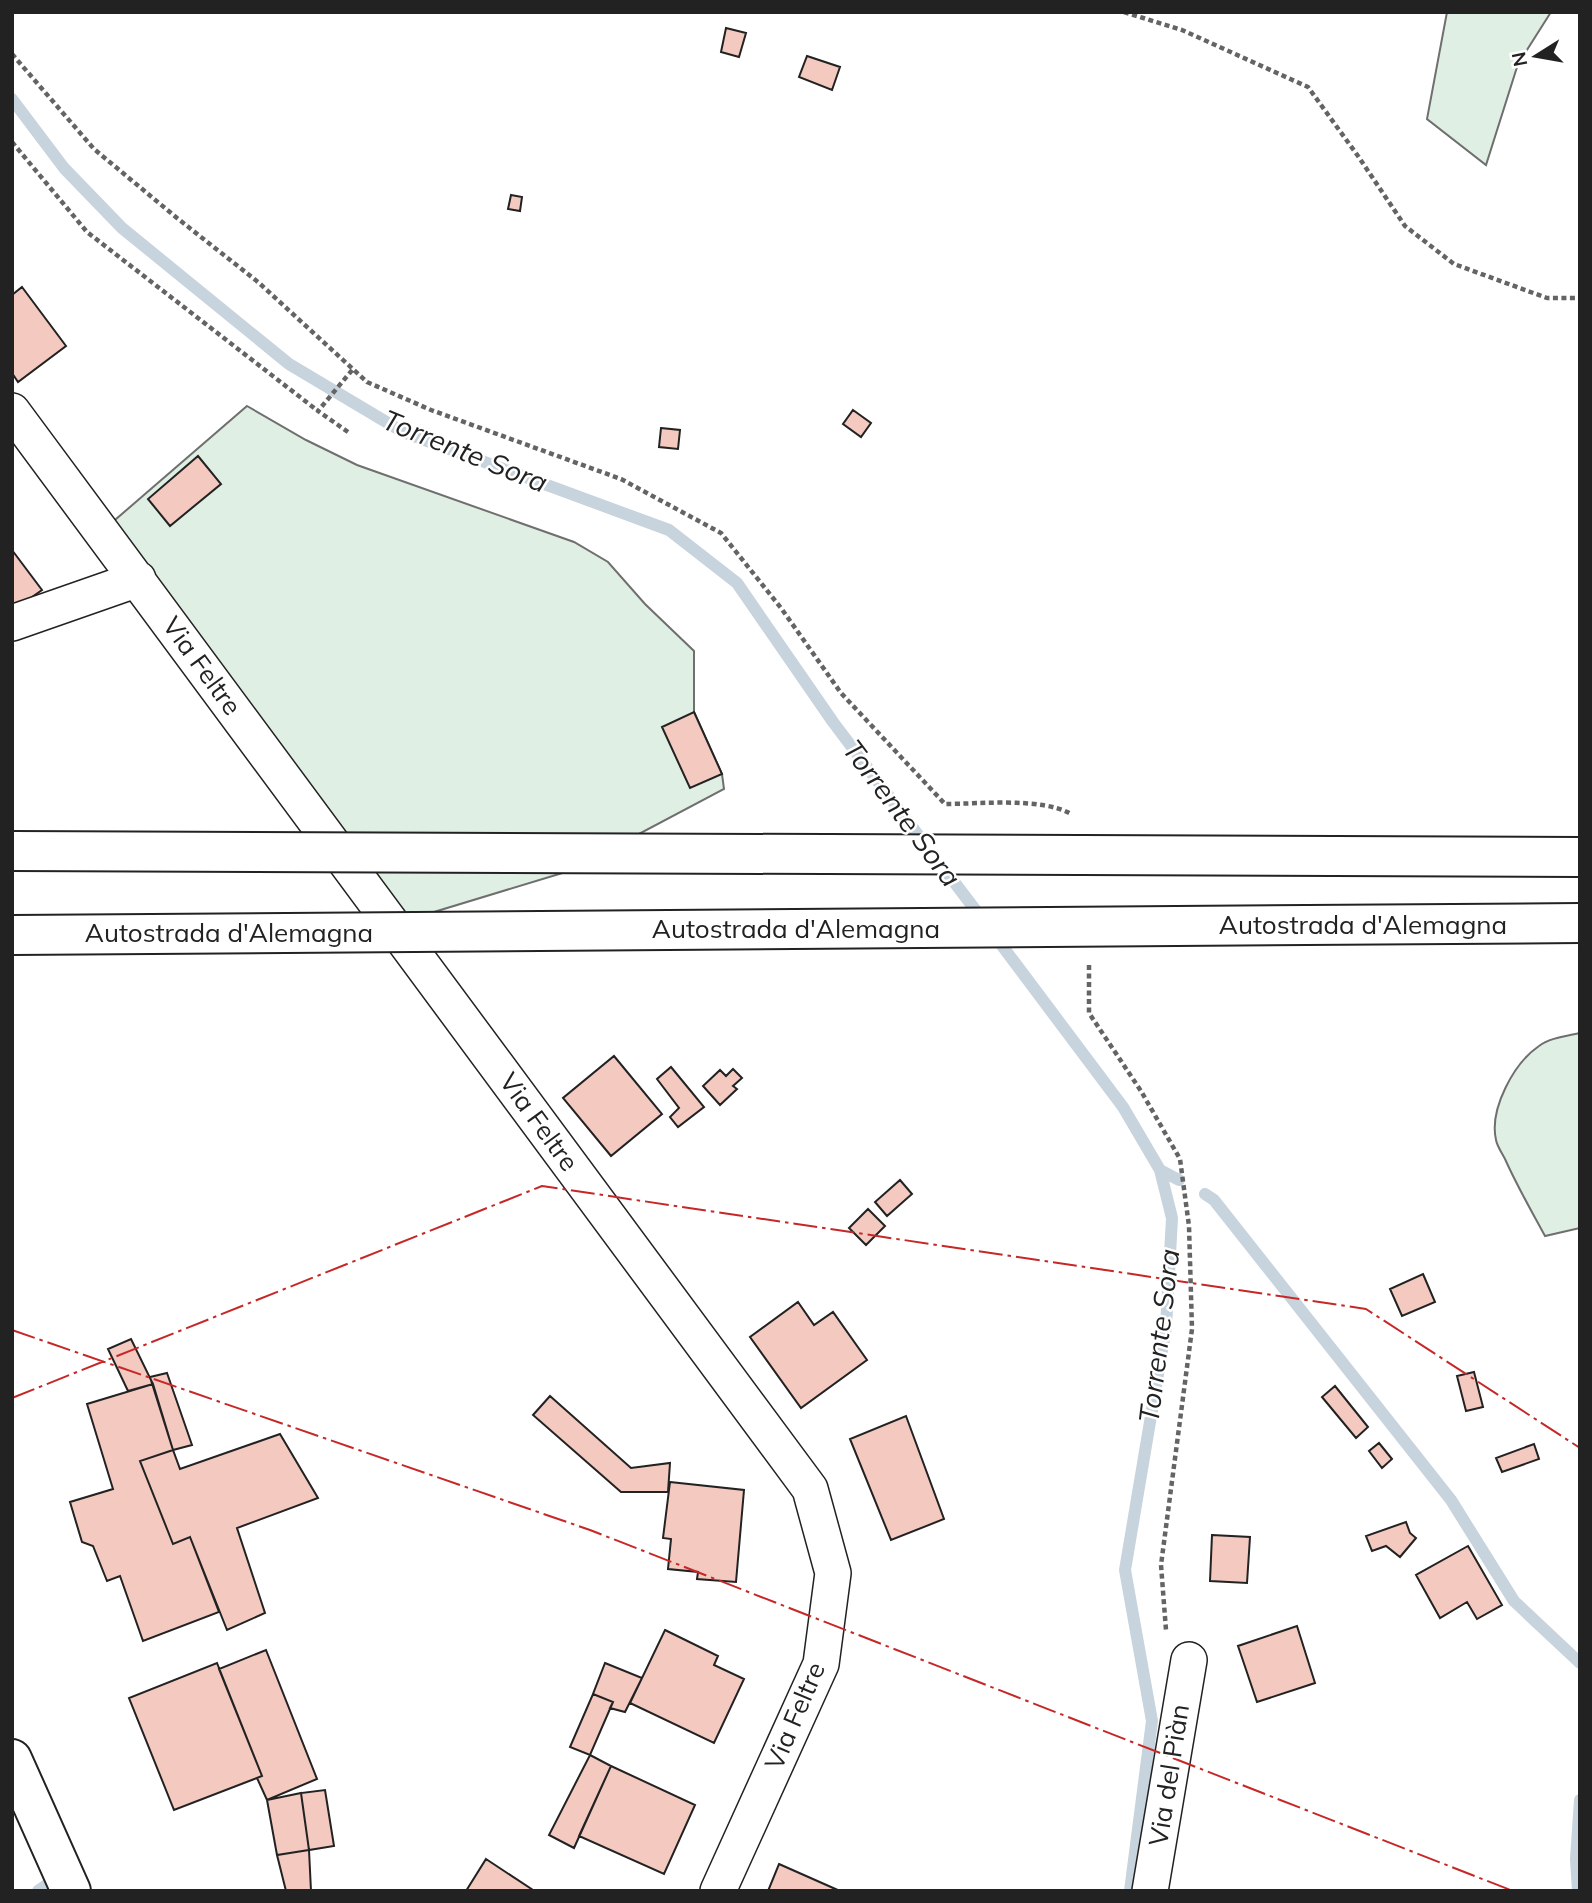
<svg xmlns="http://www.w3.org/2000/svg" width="1592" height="1903" viewBox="0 0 1592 1903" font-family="Mulish,sans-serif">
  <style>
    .green { fill: #e0efe3; stroke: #6f6f6f; stroke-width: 2 }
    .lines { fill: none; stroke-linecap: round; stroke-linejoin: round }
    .stream { stroke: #c7d3dd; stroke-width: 12 }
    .building { fill: #f3c9c0; stroke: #222; stroke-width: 2 }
    .street-casing { stroke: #222; stroke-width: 38 }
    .secondary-casing { stroke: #222; stroke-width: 42 }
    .path { stroke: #646464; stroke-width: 4.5; stroke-dasharray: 5 3.5; stroke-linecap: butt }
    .street { stroke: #fff; stroke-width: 35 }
    .secondary { stroke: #fff; stroke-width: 38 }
    .highway-bridge-casing { stroke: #222; stroke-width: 42; stroke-linecap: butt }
    .highway-bridge { stroke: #fff; stroke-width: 38 }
    .power { stroke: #c62828; stroke-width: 2; stroke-dasharray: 24 5 3.5 5; stroke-linecap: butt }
    .labels { text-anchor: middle; stroke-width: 5; stroke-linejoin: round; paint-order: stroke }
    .street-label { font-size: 26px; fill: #222; stroke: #fff }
    .water-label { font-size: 28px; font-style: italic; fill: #222; stroke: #fff }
  </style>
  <rect width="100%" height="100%" fill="#fff"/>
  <path class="green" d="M1447,12H1551L1518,64L1486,165L1427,119Z
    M247,406L306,440L357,465L574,542L608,562L645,604L694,651V712L722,774L724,789L569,871L401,922L108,526Z
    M1580,1033V1228L1545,1236C1531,1210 1517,1186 1505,1159C1502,1153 1497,1146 1496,1140C1489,1109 1514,1063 1539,1046C1549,1038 1567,1036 1580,1033Z"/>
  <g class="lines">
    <path class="stream" d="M12,99L64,168L122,228L289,364L403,432L669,530L737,583L833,722L928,848
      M939,862L983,920
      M994,935L1123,1107L1160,1170L1172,1218L1166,1327L1125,1570L1152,1721L1130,1891
      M1160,1170L1179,1180
      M1205,1194L1214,1200L1451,1500L1514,1601L1580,1663
      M38,1891L48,1884
      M1578,1891L1576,1859L1580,1800"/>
  </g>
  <path class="building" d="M726,28L746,33L739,57L721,52Z
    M807,56L840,67L832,90L799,77Z
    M511,195L522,197L520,211L508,209Z
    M22,287L66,346L18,382L12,373V295Z
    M853,410L871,423L861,437L843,424Z
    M661,428L680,430L678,449L659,447Z
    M198,456L221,484L170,526L148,499Z
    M12,550L42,590L12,611Z
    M694,712L722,774L690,788L662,727Z
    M614,1056L662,1114L611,1156L563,1098Z
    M671,1067L704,1107L678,1127L670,1117L679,1108L657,1079Z
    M733,1069L742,1078L733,1086L737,1089L720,1105L703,1086L720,1070L726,1076Z
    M900,1180L912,1194L887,1216L875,1202Z
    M868,1209L885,1226L866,1245L849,1228Z
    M1423,1274L1435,1302L1402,1316L1390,1289Z
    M798,1302L814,1325L833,1312L867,1360L801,1408L750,1337Z
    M131,1339L153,1384L128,1391L108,1349Z
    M1474,1372L1483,1407L1466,1411L1457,1376Z
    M167,1373L192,1445L173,1450L150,1377Z
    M153,1384L173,1450L140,1461L173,1544L190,1537L219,1612L143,1641L120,1576L107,1581L93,1546L82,1542L70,1502L113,1489L87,1404Z
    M1335,1386L1368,1427L1356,1438L1322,1397Z
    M550,1396L631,1468L670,1463L668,1492H621L533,1415Z
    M906,1416L944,1519L891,1540L850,1439Z
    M280,1434L318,1498L237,1528L265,1613L227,1630L190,1537L173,1544L140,1461L173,1450L180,1469Z
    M1379,1443L1392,1459L1382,1468L1369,1451Z
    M1534,1444L1539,1459L1502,1472L1496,1458Z
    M670,1482L744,1490L736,1582L697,1579L698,1572L668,1569L671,1539L663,1538Z
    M1406,1522L1410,1533L1416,1538L1400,1557L1386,1546L1372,1551L1366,1536Z
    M1212,1535L1250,1537L1247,1583L1210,1581Z
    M1468,1546L1502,1605L1477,1619L1467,1602L1440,1618L1416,1575Z
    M1297,1626L1315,1683L1257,1702L1238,1646Z
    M665,1630L718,1656L714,1665L744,1679L714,1743L630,1703Z
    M266,1650L317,1779L267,1800L257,1778L262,1776L219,1669Z
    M217,1663L262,1776L174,1810L129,1698Z
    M605,1663L642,1678L625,1712L610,1708L613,1702L593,1694Z
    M593,1694L613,1702L590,1755L570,1747Z
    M590,1755L611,1766L574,1848L549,1835Z
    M611,1766L695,1805L664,1874L579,1836Z
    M325,1790L334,1846L309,1850L301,1793Z
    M301,1793L309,1850L277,1855L267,1800Z
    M309,1850L311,1891H286L277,1855Z
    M486,1859L533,1890V1891H466Z
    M779,1864L840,1891H768Z"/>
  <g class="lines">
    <g class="street-casing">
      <path id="street" d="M12,411L810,1489L833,1573L821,1664L718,1891
        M12,623L138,579
        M1150,1891L1189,1660"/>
    </g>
    <g class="secondary-casing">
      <path id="secondary" d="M12,1759L71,1891"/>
    </g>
    <path class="path" d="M1124,12L1182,30L1308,87L1358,156L1405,226L1454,264L1547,298H1580
      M12,54L94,149L177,218L258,282L367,382L431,410L621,479L721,533L781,608L841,693L945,804C979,804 1042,797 1071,814
      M12,142L87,232L318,411
      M348,432L318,411L353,369
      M1089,965V1013L1141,1091L1180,1159L1189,1226L1192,1329L1161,1565L1166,1630"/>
    <use href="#street" class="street"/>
    <use href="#secondary" class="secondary"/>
    <g class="highway-bridge-casing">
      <path id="highway-bridge" d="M12,851L1580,857
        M12,935L1580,923"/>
    </g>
    <use href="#highway-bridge" class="highway-bridge"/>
    <path class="power" d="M12,1330L590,1530L1513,1891
      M12,1398L542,1186L1366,1309L1580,1448"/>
  </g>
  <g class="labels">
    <g class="street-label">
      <text transform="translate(202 666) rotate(54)" y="9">Via Feltre</text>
      <text x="1363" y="934">Autostrada d'Alemagna</text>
      <text x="796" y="938">Autostrada d'Alemagna</text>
      <text x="229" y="942">Autostrada d'Alemagna</text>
      <text transform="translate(539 1122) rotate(54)" y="9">Via Feltre</text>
      <text transform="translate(795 1716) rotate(-67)" y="9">Via Feltre</text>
      <text transform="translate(1169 1775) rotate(-81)" y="9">Via del Piàn</text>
    </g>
    <g class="water-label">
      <text transform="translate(465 451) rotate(22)" y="10">Torrente Sora</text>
      <text transform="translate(902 813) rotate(53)" y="10">Torrente Sora</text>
      <text transform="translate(1159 1336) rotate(-83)" y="10">Torrente Sora</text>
    </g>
  </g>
  <rect width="1592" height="1903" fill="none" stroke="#222222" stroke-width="28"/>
  <g transform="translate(1536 56) rotate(259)" stroke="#ffffff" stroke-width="5" paint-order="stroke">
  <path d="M0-5L12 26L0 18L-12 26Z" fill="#222222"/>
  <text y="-10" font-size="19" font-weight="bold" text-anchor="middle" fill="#222222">N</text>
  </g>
</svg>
